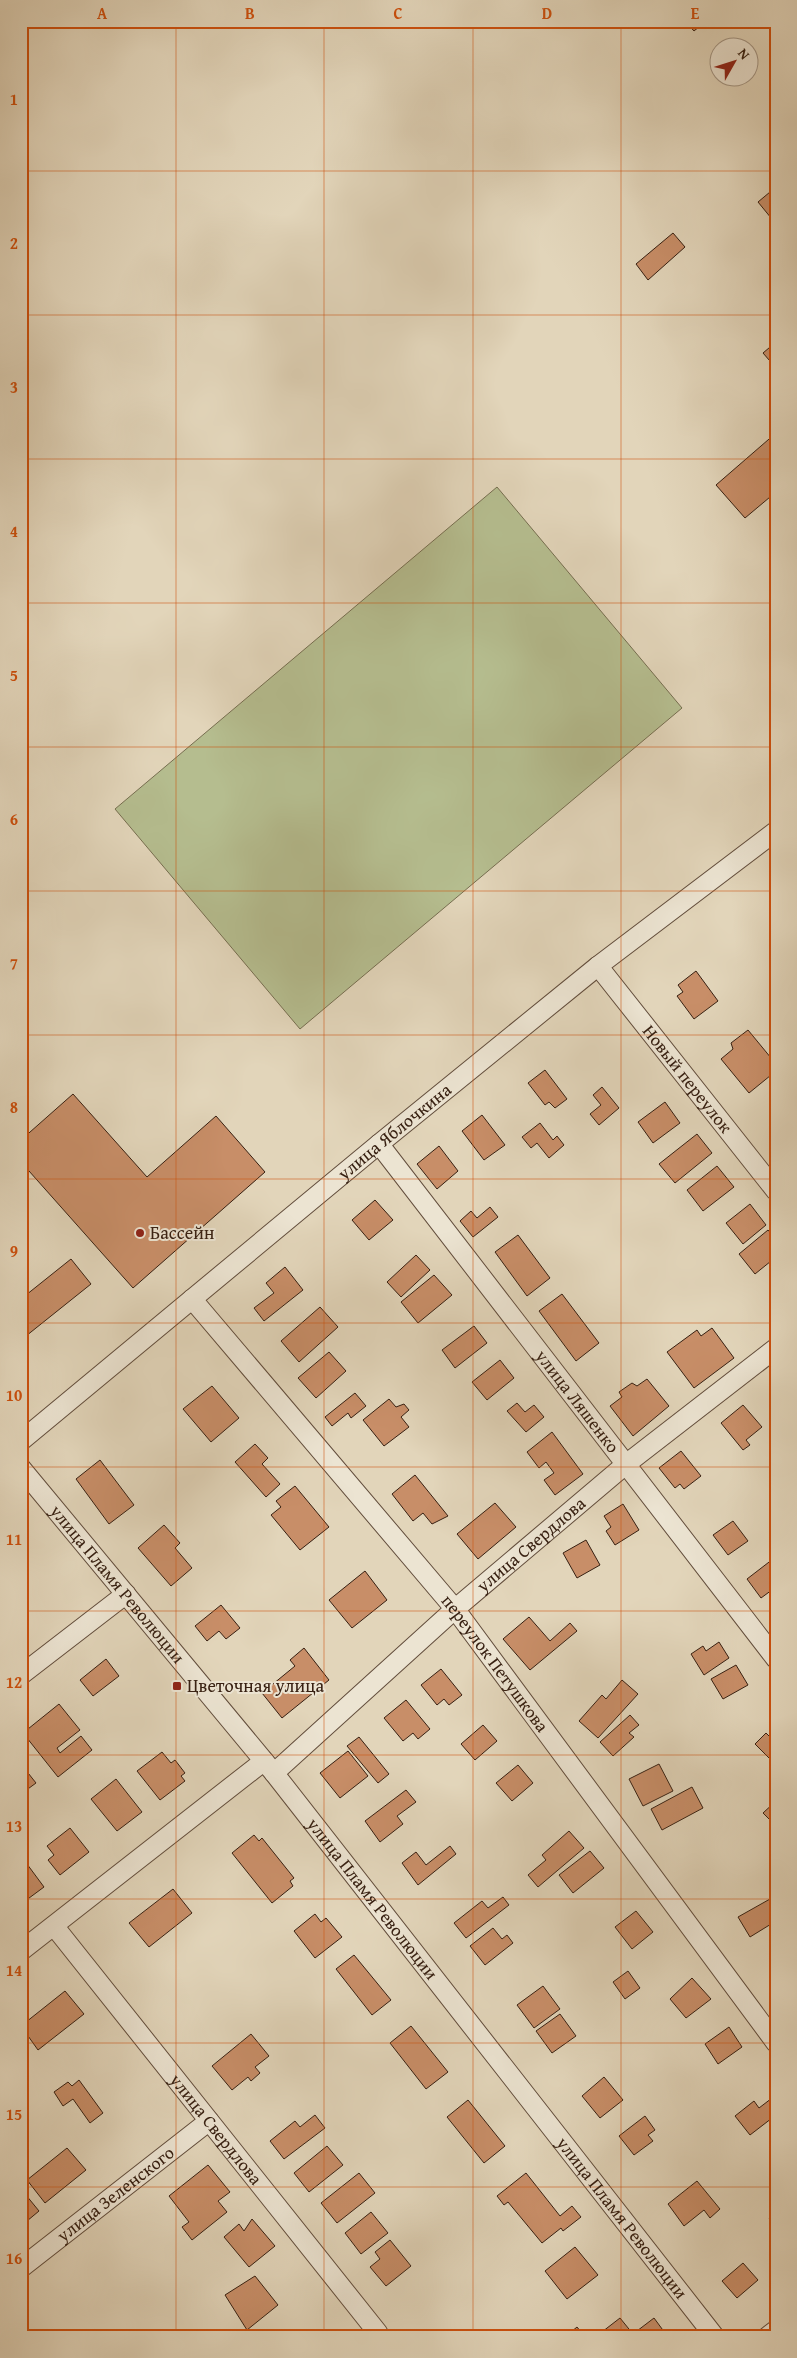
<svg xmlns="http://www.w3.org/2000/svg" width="797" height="2358" viewBox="0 0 797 2358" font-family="'Gentium Book Plus',serif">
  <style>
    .green { fill: #b5bd8f; stroke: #766e50 }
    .building { fill: #c88e68; stroke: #372012 }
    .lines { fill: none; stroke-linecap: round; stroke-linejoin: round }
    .minor-casing { stroke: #624d3c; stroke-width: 21 }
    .minor { stroke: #ece4d2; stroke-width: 19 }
    .grid { fill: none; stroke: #cd500d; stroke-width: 1; stroke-opacity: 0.55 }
    .poi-dot { fill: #8f2418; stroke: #ece4d2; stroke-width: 2 }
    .labels { text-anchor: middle; stroke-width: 4; stroke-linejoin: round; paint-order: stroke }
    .street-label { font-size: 18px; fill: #372012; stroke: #ece4d2 }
    .poi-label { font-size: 18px; fill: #372012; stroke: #ece4d2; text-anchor: start }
    .neatline { fill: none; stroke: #cd500d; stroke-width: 2 }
    .grid-label { font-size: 16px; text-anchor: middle; font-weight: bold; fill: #cd500d }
  </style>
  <rect width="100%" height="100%" fill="#e2d5ba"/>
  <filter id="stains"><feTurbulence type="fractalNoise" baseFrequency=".004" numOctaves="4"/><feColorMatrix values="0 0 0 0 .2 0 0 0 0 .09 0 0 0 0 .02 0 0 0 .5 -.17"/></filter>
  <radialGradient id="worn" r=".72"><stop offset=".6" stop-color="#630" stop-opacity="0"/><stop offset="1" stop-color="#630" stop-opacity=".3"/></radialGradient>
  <path class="green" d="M497,487L682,708L300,1029L115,809Z"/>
  <path class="building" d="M685,21H706L694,31Z
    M776,187V224L758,202Z
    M673,233L685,247L648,280L636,264Z
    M776,342V368L763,353Z
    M776,433V492L745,518L716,485Z
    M696,971L718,1001L694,1019L677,996L683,992L678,985Z
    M748,1030L776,1064V1071L749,1093L721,1059L733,1049L731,1043Z
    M545,1070L567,1099L555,1108L549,1102L545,1105L528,1083Z
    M602,1087L619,1108L599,1125L590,1114L601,1105L593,1095Z
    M73,1094L147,1177L216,1116L265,1172L133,1288L21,1162V1140Z
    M665,1102L680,1123L653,1143L638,1122Z
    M482,1115L505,1145L484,1160L462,1131Z
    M540,1123L553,1140L557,1136L564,1145L549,1158L537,1143L531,1148L522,1137Z
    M697,1134L712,1153L675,1183L659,1164Z
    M439,1146L458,1171L437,1189L417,1164Z
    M717,1166L734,1187L703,1211L687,1190Z
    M375,1200L393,1220L369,1240L352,1220Z
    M750,1204L766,1225L743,1244L726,1223Z
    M490,1207L498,1217L473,1237L460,1221L471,1211L477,1218Z
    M768,1230L776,1239V1257L755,1274L739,1254Z
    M518,1235L550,1278L527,1296L495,1252Z
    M416,1255L430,1270L401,1297L387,1282Z
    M71,1259L91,1284L21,1340V1299Z
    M285,1267L303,1290L264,1321L254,1308L274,1293L266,1283Z
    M434,1275L452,1295L418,1323L401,1302Z
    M562,1294L599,1343L576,1361L539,1311Z
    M320,1307L338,1327L299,1362L281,1341Z
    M474,1326L487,1343L455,1368L442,1350Z
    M712,1328L734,1358L694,1388L667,1352L697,1330L701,1336Z
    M329,1352L346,1371L316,1398L298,1378Z
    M500,1360L514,1378L487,1400L472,1382Z
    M647,1379L669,1406L633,1436L610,1406L622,1397L619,1392L632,1383L637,1386Z
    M212,1386L239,1418L211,1442L183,1409Z
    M355,1393L366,1406L351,1418L348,1413L332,1426L325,1417Z
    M389,1399L396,1407L404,1404L409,1410L401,1417L409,1427L384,1446L363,1420Z
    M517,1403L525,1412L534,1405L544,1417L526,1432L507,1411Z
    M743,1405L762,1427L746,1440L750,1445L743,1450L721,1423Z
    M552,1432L583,1474L555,1495L544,1480L554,1473L546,1462L539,1468L527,1452Z
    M255,1444L268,1458L262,1464L280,1484L266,1497L235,1462Z
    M681,1451L701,1476L684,1489L680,1484L675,1488L659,1468Z
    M100,1460L134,1505L109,1524L76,1479Z
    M415,1475L448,1516L432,1524L423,1513L413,1521L392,1494Z
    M295,1486L329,1527L300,1550L271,1515L281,1507L276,1501Z
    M495,1503L516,1527L478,1559L457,1534Z
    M623,1504L639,1530L615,1545L606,1531L611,1527L604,1516Z
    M733,1521L748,1541L728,1555L713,1535Z
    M164,1525L180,1543L175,1548L192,1568L171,1586L138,1548Z
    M586,1540L600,1565L577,1578L563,1553Z
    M773,1559L776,1562V1587L761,1598L747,1579Z
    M365,1571L387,1600L352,1628L329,1600Z
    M221,1605L240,1628L226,1639L219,1631L207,1641L195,1626Z
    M529,1617L550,1641L570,1623L577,1631L530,1670L503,1639Z
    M719,1642L729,1658L704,1675L691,1654L703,1646L706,1651Z
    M304,1648L329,1680L282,1718L262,1693L295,1666L290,1660Z
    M106,1659L119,1676L93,1696L80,1680Z
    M736,1665L748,1685L723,1699L711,1679Z
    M441,1669L462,1695L449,1705L444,1699L437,1705L421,1685Z
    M622,1680L638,1694L598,1738L579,1721L602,1695L606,1699Z
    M406,1700L430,1729L418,1739L413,1733L403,1741L384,1718Z
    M59,1704L80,1730L57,1748L60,1753L81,1736L92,1750L58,1777L23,1733Z
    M630,1715L639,1725L629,1733L634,1737L613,1756L600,1742Z
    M483,1725L497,1741L475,1760L461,1744Z
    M766,1733L771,1738L776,1734V1761L774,1763L755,1744Z
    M359,1737L389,1774L378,1783L347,1746Z
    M348,1751L368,1776L340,1798L320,1773Z
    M162,1752L171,1763L175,1760L185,1773L181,1776L185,1781L160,1800L137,1771Z
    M21,1764L36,1783L21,1794Z
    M659,1764L673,1791L643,1806L629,1779Z
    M518,1765L533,1783L512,1801L496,1783Z
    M116,1779L142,1812L117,1831L91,1799Z
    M692,1787L703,1808L662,1830L651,1809Z
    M406,1790L416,1802L397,1816L403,1824L380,1842L365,1821Z
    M776,1801V1826L763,1813Z
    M70,1828L89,1852L60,1875L48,1860L54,1855L47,1846Z
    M569,1831L584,1848L538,1887L528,1875L546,1860L542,1855Z
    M254,1835L259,1841L262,1838L294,1878L290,1881L293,1886L272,1903L232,1853Z
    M450,1846L456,1854L418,1885L402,1863L416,1852L426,1865Z
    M590,1851L604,1868L573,1893L559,1875Z
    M24,1860L44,1887L21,1904V1862Z
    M173,1889L192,1913L149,1947L129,1923Z
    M503,1897L509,1905L466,1938L454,1923L482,1901L488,1908Z
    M770,1899L776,1909V1921L750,1937L738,1917Z
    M636,1911L653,1932L632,1949L615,1927Z
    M315,1914L321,1922L326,1918L342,1937L315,1958L294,1931Z
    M493,1928L502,1939L507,1935L513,1943L485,1965L470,1946Z
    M354,1955L391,2000L372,2015L336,1969Z
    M776,1961V1971L771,1964Z
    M628,1971L640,1988L625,1999L613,1982Z
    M692,1978L711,1999L686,2018L670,1999Z
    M543,1986L560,2009L534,2028L517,2005Z
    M65,1991L84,2014L38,2050L21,2026Z
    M560,2014L576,2036L552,2053L536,2031Z
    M411,2026L448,2072L426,2089L390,2043Z
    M729,2027L742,2047L718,2064L705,2044Z
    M251,2034L269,2056L255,2067L260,2073L251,2081L248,2077L232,2090L212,2066Z
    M604,2077L623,2100L600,2118L582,2096Z
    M79,2080L103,2113L90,2123L73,2099L63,2106L54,2092L68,2082L72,2086Z
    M776,2095V2115L750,2135L735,2116L754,2101L759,2108Z
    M468,2100L505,2146L484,2163L447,2117Z
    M315,2115L325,2128L284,2159L270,2141L295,2121L300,2127Z
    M645,2116L655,2130L648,2135L653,2141L634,2155L619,2136Z
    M327,2146L343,2165L309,2192L294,2173Z
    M67,2148L86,2170L45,2203L27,2180Z
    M208,2165L230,2192L218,2201L227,2212L192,2240L182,2227L189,2222L169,2196Z
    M359,2173L375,2193L337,2223L321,2203Z
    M526,2173L560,2216L572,2206L581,2217L563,2231L561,2228L542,2243L508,2202L504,2205L497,2196Z
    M697,2181L720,2209L710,2218L704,2210L684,2226L668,2204Z
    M21,2189L39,2211L21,2226Z
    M371,2212L388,2233L361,2254L345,2233Z
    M776,2212V2227L769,2218Z
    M252,2219L275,2246L249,2267L224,2237L239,2224L244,2231Z
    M390,2240L411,2266L386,2286L370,2267L380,2259L375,2252Z
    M575,2247L598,2275L567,2299L545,2271Z
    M743,2263L758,2280L737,2298L722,2281Z
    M255,2276L278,2305L247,2330L225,2295Z
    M620,2318L633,2334L654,2318L668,2337H599L598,2335Z
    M577,2327L585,2337H565Z"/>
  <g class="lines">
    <g class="minor-casing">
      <g id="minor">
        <path id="s1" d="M598,966L776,1191"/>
        <path id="s2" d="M379,1144L776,1659"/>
        <path id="s3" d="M192,1299L455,1609L776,2043"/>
        <path id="s4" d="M21,1441L379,1144L598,966L776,831"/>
        <path id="s5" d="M21,1468L274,1773L715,2337"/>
        <path d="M21,1675L126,1594"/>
        <path id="s6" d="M274,1773L455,1609L625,1465L776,1348"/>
        <path id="s7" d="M54,1926L378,2333L373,2337"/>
        <path d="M21,1951L264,1761"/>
        <path id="s8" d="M21,2268L209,2121"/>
        <path d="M767,2337L776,2330"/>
      </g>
    </g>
    <use href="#minor" class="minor"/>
  </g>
  <path class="grid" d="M176,21V2337M324,21V2337M473,21V2337M621,21V2337M21,171H776M21,315H776M21,459H776M21,603H776M21,747H776M21,891H776M21,1035H776M21,1179H776M21,1323H776M21,1467H776M21,1611H776M21,1755H776M21,1899H776M21,2043H776M21,2187H776"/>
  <g class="poi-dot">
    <circle cx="140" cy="1233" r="5"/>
    <rect x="172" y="1681" width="10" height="10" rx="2.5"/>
  </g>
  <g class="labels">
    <g class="street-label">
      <text dy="6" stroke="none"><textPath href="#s1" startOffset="144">Новый переулок</textPath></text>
      <text dy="6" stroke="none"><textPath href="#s4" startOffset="485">улица Яблочкина</textPath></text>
      <text dy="6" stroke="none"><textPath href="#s2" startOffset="325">улица Ляшенко</textPath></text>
      <text dy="6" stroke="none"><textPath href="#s6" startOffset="344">улица Свердлова</textPath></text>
      <text dy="6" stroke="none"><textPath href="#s5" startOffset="151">улица Пламя Революции</textPath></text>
      <text dy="6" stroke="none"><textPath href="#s3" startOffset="474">переулок Петушкова</textPath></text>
      <text dy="6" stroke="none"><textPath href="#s5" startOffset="556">улица Пламя Революции</textPath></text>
      <text dy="6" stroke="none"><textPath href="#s7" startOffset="260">улица Свердлова</textPath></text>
      <text dy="6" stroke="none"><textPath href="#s8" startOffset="120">улица Зеленского</textPath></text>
      <text dy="6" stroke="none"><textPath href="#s5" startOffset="961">улица Пламя Революции</textPath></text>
    </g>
    <g class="poi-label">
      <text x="150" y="1239">Бассейн</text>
      <text x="187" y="1692">Цветочная улица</text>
    </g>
  </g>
  <rect width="797" height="2358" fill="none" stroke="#e2d5ba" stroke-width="55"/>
  <g transform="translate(734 62) rotate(51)"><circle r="24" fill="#ece4d2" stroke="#a49685"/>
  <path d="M0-4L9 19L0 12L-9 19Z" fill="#8f2418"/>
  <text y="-8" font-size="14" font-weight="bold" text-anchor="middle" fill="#372012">N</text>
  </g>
  <rect x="28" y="28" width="742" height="2302" class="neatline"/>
  <g class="grid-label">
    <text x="102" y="19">A</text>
    <text x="250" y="19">B</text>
    <text x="398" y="19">C</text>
    <text x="547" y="19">D</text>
    <text x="695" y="19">E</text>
    <text x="14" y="105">1</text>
    <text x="14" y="249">2</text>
    <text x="14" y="393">3</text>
    <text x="14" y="537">4</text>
    <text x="14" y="681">5</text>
    <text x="14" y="825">6</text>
    <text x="14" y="969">7</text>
    <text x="14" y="1113">8</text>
    <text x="14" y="1257">9</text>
    <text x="14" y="1401">10</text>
    <text x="14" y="1545">11</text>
    <text x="14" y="1688">12</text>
    <text x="14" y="1832">13</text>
    <text x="14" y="1976">14</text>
    <text x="14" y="2120">15</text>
    <text x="14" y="2264">16</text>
  </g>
  <rect width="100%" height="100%" filter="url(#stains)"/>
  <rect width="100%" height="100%" fill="url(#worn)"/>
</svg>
